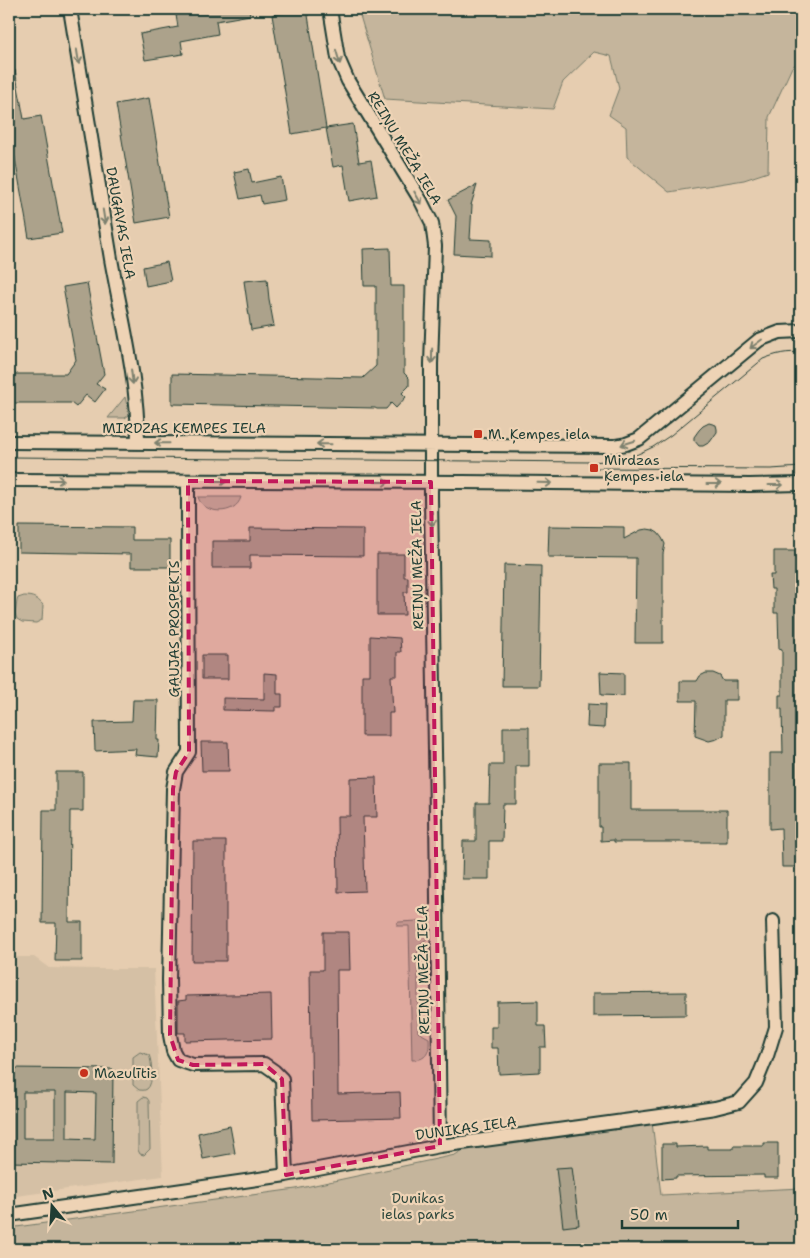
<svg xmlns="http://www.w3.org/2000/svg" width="810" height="1258" viewBox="0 0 810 1258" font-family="'Shantell Sans',sans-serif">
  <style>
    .built { fill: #d5c0a5 }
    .green { fill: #c5b59c; stroke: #727968 }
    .building { fill: #aca28b; stroke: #1f3d34; fill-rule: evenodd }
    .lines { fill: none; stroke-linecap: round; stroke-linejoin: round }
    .street-casing { stroke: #1f3d34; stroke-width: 16 }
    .street { stroke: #eed3b5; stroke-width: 12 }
    .tram { stroke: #1f3d34; stroke-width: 1 }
    .oneway { stroke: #7c806e }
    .marked { fill: #c2185b; fill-opacity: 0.2; stroke: #c2185b; stroke-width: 4; stroke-dasharray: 10 6; stroke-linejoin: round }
    .poi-dot { fill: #c8321e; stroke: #eed3b5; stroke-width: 2 }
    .labels { text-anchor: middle; stroke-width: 4.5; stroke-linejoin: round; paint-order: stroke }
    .street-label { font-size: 14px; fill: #1f3d34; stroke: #eed3b5 }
    .poi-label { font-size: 14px; fill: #1f3d34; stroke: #eed3b5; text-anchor: start }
    .park-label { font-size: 14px; fill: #30493e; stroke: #eed3b5 }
  </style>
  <rect width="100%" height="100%" fill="#e6cdb0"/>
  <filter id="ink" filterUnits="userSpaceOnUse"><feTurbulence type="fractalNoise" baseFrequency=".02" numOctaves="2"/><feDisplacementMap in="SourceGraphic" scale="10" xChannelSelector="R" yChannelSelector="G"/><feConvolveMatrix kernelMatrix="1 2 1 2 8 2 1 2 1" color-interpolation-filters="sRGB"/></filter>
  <g filter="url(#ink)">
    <path class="built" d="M9,957H34L49,968L94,969H154L163,1176L9,1197Z"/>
    <path class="green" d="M358,9H801V60L792,67L769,117L768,172L744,180L669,192L627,157L626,127L609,115L619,88L611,56L594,52L563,82L553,109L385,99Z
      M125,397L129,415L125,418H108Z
      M198,497H241C236,516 203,515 198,497Z
      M24,596C33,596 37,598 43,605L42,620L36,623L22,622L17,619L15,614L17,601L18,598Z
      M418,921C426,924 428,929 430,937L418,945V1032L429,1038C430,1052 427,1060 412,1060L409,926H397V923L399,922Z
      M140,1052L149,1055C152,1061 154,1084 147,1089C144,1091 142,1090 139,1090L133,1085V1057Z
      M143,1097L147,1098L149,1101L150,1149L144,1155L140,1154L138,1150V1101Z
      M652,1122L661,1195L801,1188V1249H9V1228L296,1189L455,1155L466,1148Z"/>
    <path class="building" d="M206,9H249L250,15L216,21L218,34L181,41L183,54L145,60L140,34L178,27L176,15Z
      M307,9L326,128L292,134L272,15Z
      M15,70L24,119L41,116L62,233L29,238L9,124V71Z
      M149,98L169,217L136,223L116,104Z
      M353,124L359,162L371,160L377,196L349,201L343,165L333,167L326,128Z
      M249,169L252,183L281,177L285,200L262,204L260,195L240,199L234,172Z
      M477,185L471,205H472L470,239L491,240V256L454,254L456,216L448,200Z
      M390,248L391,286H404V373L409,378V386L402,393L406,397L396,408L391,403L386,409H377L375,408L172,404V374L363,378L376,366V286H364L363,249Z
      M167,262L171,281L146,286L143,267Z
      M267,279L269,299L274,326L251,330L244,281Z
      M87,283L104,374L96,384L105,389L95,402L86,395L76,407L71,403H9V374H66L76,360L63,287Z
      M709,423L716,425L717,429V432L710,442L703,446H699L694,440V437L699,430L703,426Z
      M19,526L132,527V540H170V567H131V554L19,552Z
      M549,526L624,527V539L641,530L647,529L653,530L658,533L662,538L665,544L663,554V643H635L636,558L548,557Z
      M250,528L363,529V556L250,555V568H212V541H250Z
      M774,551H801V733H796V828H801V867H782L781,828L770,829V753H783L782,709H779V695H782V650L779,649L778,613H774V589H771L770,575H774Z
      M377,554H404V577H408V592H404L405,615H377Z
      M504,565L541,566L539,686H502Z
      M370,636L400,638L401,652H397V676H391L393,713H389V736H362V675H370Z
      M202,655H228V679H202Z
      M600,672L624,673V696L601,695Z
      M264,673L277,674V694H282V707H275V711L223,710V698L264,699Z
      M706,673H713L720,676L723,681H737V700H724V735L717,739L709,741L695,736L696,701H680V681H697L700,676Z
      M133,700H158L157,740H159L158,757L135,755L136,749L95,751L94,722L132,721Z
      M588,704L605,705L604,728L587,727Z
      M503,727H529V766H516V804H503L502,841H489V879H462L463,841H476V803H489L490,765H503Z
      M201,742H228L229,771H202Z
      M599,763H631V810H727V842H614V840L601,841V827H599Z
      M56,772H83V811H70L69,922H82V961H55L56,923H42L43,810H56Z
      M376,777L377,817H363L365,891L338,892L337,816H350V778Z
      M193,841H226V961H192Z
      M323,932H349L350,970H337L338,1094L400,1092L401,1118L312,1120L310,970H323Z
      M686,992V1015L593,1016V993Z
      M271,994L272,1039L185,1041V1033H178V1001L186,1000V996Z
      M538,1001V1026H545L546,1047H540V1072L499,1074L498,1048H491V1027H497V1002Z
      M9,1068L113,1069L112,1164L9,1162ZM23,1092H55V1138H23ZM67,1092L96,1093L95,1139L67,1138Z
      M230,1126L235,1153L203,1159L198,1133Z
      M764,1143H778V1178H764V1175L676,1176V1178L662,1179V1144H676V1147L707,1146V1149H733V1146H764Z
      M572,1167L579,1225L563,1227L556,1168Z"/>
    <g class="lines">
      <g class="street-casing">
        <path id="street" d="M70,9C84,92 97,176 111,259C122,320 138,381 138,443
          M330,9L338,58L348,81L421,201L432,223L435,246L431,364V498L436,814L440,1146
          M9,442L615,446L626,444L639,439L759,340L780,332L801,331
          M9,480L462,482L750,485L801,484
          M188,481V516L189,752L176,772L173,789L169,980L170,1035L173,1051L178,1060L193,1065L264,1064L274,1071L282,1079L286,1175
          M9,1215L286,1175L440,1146L675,1114L715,1108L739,1102L756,1083L767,1056L776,1027L773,921"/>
      </g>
      <use href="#street" class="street"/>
      <path class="tram" d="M9,457L592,462L616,460L636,455L653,447L671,435L763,359C776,354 787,351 801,353
        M589,468L771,469L801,467"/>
    </g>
    <defs><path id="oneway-shaft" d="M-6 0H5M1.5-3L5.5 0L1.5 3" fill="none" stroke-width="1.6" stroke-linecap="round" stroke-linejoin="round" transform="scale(1.25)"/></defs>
    <g class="oneway">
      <use href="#oneway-shaft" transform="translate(78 57) rotate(81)"/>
      <use href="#oneway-shaft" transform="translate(338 57) rotate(74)"/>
      <use href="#oneway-shaft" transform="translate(418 198) rotate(60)"/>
      <use href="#oneway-shaft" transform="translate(104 217) rotate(81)"/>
      <use href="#oneway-shaft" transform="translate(756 344) rotate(143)"/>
      <use href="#oneway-shaft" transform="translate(432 356) rotate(91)"/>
      <use href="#oneway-shaft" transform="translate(132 377) rotate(83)"/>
      <use href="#oneway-shaft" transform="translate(162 443) rotate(-179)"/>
      <use href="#oneway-shaft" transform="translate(628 443) rotate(163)"/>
      <use href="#oneway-shaft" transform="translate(324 444) rotate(-179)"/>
      <use href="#oneway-shaft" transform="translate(57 480)"/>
      <use href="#oneway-shaft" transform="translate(220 481)"/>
      <use href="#oneway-shaft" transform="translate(382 482)"/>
      <use href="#oneway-shaft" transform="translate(545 483) rotate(1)"/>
      <use href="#oneway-shaft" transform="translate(714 484)"/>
      <use href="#oneway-shaft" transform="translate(776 485)"/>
      <use href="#oneway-shaft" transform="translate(432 519) rotate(89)"/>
    </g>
  </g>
  <path class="marked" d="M188,481L431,482L440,1146L286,1175L282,1079L264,1064L193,1065L178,1060L170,1035L173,789L176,772L189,752Z"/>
  <g class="poi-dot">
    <rect x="473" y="429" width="10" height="10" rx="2.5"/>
    <rect x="589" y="463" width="10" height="10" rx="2.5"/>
    <circle cx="84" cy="1073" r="5"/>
  </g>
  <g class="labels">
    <g class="street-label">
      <text transform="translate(405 148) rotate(59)" y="5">REIŅU MEŽA IELA</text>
      <text transform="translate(121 223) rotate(80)" y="5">DAUGAVAS IELA</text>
      <text x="184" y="433">MIRDZAS ĶEMPES IELA</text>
      <text transform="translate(417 565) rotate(-91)" y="5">REIŅU MEŽA IELA</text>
      <text transform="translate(174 629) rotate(-90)" y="5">GAUJAS PROSPEKTS</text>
      <text transform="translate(423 970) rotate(-91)" y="5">REIŅU MEŽA IELA</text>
      <text transform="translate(466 1128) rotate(-8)" y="5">DUNIKAS IELA</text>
    </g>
    <g class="poi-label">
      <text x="488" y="439">M. Ķempes iela</text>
      <text x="604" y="465">Mirdzas<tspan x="604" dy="16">Ķempes iela</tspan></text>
      <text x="94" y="1078">Mazulītis</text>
    </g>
    <g class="park-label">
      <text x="418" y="1203">Dunikas<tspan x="418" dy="16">ielas parks</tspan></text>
    </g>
  </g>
  <rect width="810" height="1258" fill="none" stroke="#eed3b5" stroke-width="30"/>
  <rect x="15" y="15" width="780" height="1228" fill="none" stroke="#1f3d34" stroke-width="2" filter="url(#ink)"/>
  <g transform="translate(52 1206) rotate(342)" stroke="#eed3b5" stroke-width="4" paint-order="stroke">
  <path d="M0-4L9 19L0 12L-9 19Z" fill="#1f3d34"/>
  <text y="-8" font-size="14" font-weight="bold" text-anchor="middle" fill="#1f3d34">N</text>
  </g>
  <path d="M622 1220v8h116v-8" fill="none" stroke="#1f3d34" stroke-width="2.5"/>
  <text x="630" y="1220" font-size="15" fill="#1f3d34" stroke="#eed3b5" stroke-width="4" paint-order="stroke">50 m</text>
</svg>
